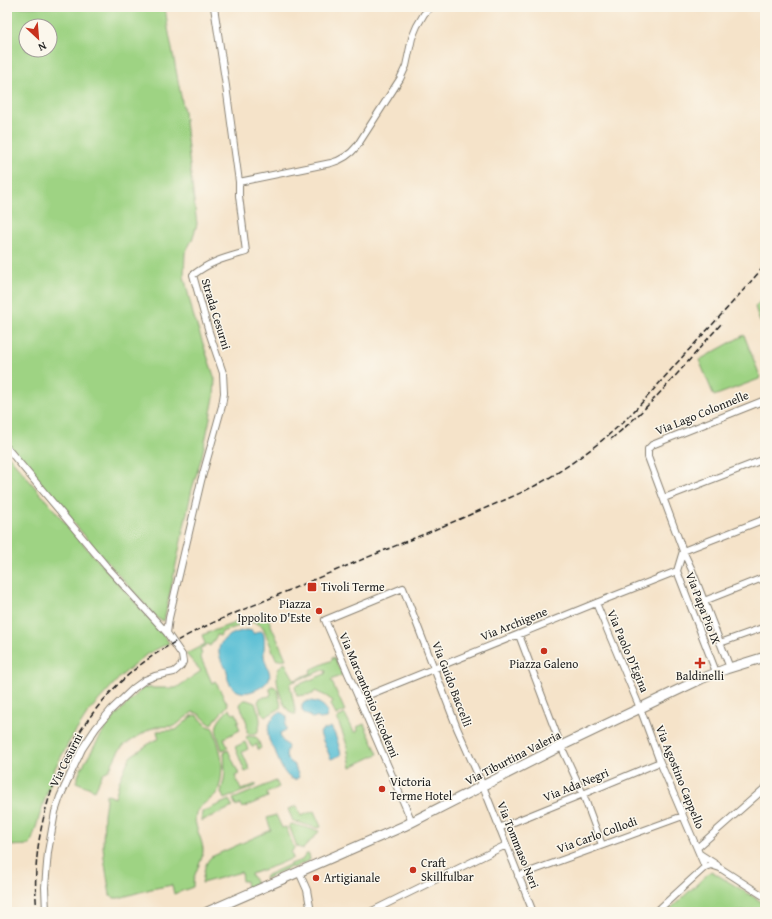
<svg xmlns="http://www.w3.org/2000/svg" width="772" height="919" viewBox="0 0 772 919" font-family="'Gentium Book Plus',serif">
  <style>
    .green { fill: #9ed383; stroke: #5d7850; fill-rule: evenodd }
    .water { fill: #57bed4; stroke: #3a6d78 }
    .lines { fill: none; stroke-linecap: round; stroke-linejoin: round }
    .street-casing { stroke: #888072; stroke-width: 8 }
    .primary-casing { stroke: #888072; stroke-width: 11 }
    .street { stroke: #fff; stroke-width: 6 }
    .primary { stroke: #fff; stroke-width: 9 }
    .rail { stroke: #1c1c1c; stroke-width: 1.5; stroke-dasharray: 6 3; stroke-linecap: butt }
    .poi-dot { fill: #c8321e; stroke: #fbf7ec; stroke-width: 1.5 }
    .labels { text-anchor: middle; stroke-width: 3; stroke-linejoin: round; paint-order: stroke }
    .street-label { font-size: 12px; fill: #1c1c1c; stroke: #fbf7ec }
    .poi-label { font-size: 12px; fill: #1c1c1c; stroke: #fbf7ec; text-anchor: start }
  </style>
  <rect width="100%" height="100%" fill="#fbf7ec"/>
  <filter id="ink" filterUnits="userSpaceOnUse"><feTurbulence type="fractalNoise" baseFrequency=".025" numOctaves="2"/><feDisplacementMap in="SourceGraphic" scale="8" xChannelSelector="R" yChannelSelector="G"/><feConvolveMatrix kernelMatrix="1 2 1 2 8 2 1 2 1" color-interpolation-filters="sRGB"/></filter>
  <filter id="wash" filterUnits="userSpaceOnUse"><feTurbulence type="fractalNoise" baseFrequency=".012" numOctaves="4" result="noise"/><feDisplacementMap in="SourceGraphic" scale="16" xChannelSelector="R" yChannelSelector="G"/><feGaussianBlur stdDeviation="0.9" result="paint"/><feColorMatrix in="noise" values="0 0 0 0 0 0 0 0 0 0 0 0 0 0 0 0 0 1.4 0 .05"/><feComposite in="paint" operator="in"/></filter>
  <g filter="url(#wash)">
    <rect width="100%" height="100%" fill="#f5e3c9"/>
    <path class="green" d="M7,7H165L168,28L184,112L192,185L197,224L192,240L185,253L184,276L193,314L215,379L214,397L209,423L202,456L192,489L164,621L158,619L100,554L7,443ZM26,26H50V50H26Z
      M765,296V320L760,322L755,307Z
      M744,335L760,376L759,379L714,396L699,360Z
      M7,454L77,537L164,635L169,643L147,654L121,676L89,711L69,742L55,768L51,782L46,795L33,837L30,845L7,846Z
      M263,613L266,614L286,659L278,660L276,659L263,627L257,623L250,622L222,632L220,636L217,635L211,645L209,646L208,644L200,649L202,654L200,656L212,683L215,681L228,705L215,720L212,725C204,721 202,713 193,712L190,714L175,726L156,727L150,729L126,744L121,748L118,752L109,770L103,773L95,790L76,782L81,769L106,727L122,709L143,688H176L201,671L186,654L205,644L202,635L259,614Z
      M334,657L342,675L331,680L345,711L336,715L331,704L333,701L326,696L315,691L313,694L297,696L295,686L325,674L326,671L323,670L295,681V680L311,673L310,670L332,660V658Z
      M285,663L295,681L292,682L290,685L296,714C293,714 292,714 290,712C282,706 274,679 278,670C280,666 282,665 285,663Z
      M272,686L275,687L277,689L281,706L279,709L265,717L262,714L258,702L260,698L270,696L271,693L269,688L270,687Z
      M243,700H247L255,703C259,714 263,721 257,733L251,734L247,733V723L240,705Z
      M229,709L233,714L236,713L239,721L237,722L240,730L224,738L228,748L222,750C215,727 212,727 229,709Z
      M345,714L354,732H357L358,730L357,727L364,724L378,754L351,767L346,742L337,718Z
      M195,715L198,716L207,726L213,728C216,737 219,746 221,755C223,764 222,786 216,794C211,800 199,805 196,813C192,824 202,837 203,849C204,861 192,873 193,887L174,894L172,885L151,889L119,898H114L110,895L104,858L103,845L104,815L106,800V794L115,798L119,782L127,763L131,756L153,741L159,739L157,731L176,730L192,716Z
      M247,736L256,737L258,739L261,748L258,750L257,746V744L253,747L251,746L248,740L246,739Z
      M245,742L248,749L242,752L250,770L245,772L235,747Z
      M228,750L239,774L235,776L241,790L256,784V786L224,799L221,792L224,780L225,771L224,752Z
      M276,781L279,787L267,793L268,797L242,808L240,804L236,806L233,799Z
      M229,800L233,807L201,821L202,812L204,811Z
      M297,806L301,816L314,811L321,827L317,828L293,821L288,809Z
      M276,815L282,828L286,827L294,848L291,853L293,858L277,865L251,874L256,884L247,888L246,881H242L241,872L202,883C204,873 204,864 211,857L271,830L267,818Z
      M292,824L319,831L317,834L303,849L297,847L289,825Z
      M306,854H309L310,860L293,868L292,867H291L265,879V877L267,875L293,863L302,860Z
      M711,871L765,904V912H667Z"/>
    <path class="water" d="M247,630L252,631L254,634C269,622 263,650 264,655C265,669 278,676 261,687C250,694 236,696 229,682C227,679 228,674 227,671C225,666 221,662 220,657C214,640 233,632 247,630Z
      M307,701C316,701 323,703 328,712L326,718L320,719L316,717L312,718L310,717L309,715L304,713L302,711V704Z
      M280,712L283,713L287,717V720L285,724L286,728V730L280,733C281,743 285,741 288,747C285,756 285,760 294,764L299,777C297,779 295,780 293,779C285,778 278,760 276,753C275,749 272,746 270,742C265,732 270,717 280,712Z
      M331,727C336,735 339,745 341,755L331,759L320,734L321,731Z"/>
  </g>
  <g filter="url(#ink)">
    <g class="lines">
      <g class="street-casing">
        <path id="street" d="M239,182L331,163C342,160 350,155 357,146L400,79L406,66L412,38L417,26L424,14L431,7
          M7,448L106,566L167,633
          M664,498L765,459
          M683,551L677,571L716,672
          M683,551L765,519
          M704,601L765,577
          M596,603L640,708L660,762L705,867
          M519,635L561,746L583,794L602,845
          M720,643L765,627
          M730,668L692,570L683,551L648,457V449L652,445L765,400
          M359,699L596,603L677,571
          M412,822L325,620L403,588L457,728L483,786L533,912
          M499,828L583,794L660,762
          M697,848L765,788
          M700,854L717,865
          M299,872L307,890L311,912
          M518,876L683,816
          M46,912L45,887L48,852L55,812L60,797L82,749L96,728L111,710L134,688L145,680L155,676L174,672L181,666L183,662L182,655L167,633L169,618L201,481L222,406L224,393L223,373L209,332L193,275C211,261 225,258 246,252L239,196V182L226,86L214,7
          M370,912L506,845
          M656,912L705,867L711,865L720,868L765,897"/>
      </g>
      <g class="primary-casing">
        <path id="primary" d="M207,912L404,826L561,746L701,679L726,669L765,657"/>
      </g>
      <use href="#street" class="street"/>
      <use href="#primary" class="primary"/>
      <path class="rail" d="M611,439C652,406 686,363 721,324
        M37,912C27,814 71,711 154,655C194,628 241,611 285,592C345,566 406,542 467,516C494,504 522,494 547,479C574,463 599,444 622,423C644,402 664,377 685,354C712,325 739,296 765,265"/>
    </g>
  </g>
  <g class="poi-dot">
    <rect x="307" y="582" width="10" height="10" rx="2"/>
    <circle cx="319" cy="611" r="4"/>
    <circle cx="544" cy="651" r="4"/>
    <path d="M698 657h4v4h4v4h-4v4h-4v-4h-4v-4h4z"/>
    <circle cx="382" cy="789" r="4"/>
    <circle cx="413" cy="870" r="4"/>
    <circle cx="316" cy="878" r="4"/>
  </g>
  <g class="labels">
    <g class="street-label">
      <text transform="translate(216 314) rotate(73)" y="4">Strada Cesurni</text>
      <text transform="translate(702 413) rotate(-22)" y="4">Via Lago Colonnelle</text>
      <text transform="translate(703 608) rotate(69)" y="4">Via Papa Pio IX</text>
      <text transform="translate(514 624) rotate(-22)" y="4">Via Archigene</text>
      <text transform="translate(628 651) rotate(67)" y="4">Via Paolo D'Egina</text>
      <text transform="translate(452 684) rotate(69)" y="4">Via Guido Baccelli</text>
      <text transform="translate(369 695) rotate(67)" y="4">Via Marcantonio Nicodemi</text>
      <text transform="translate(513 758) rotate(-27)" y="4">Via Tiburtina Valeria</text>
      <text transform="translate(66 760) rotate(-63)" y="4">Via Cesurni</text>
      <text transform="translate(680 777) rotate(68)" y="4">Via Agostino Cappello</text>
      <text transform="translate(576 785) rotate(-22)" y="4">Via Ada Negri</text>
      <text transform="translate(597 835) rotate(-20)" y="4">Via Carlo Collodi</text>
      <text transform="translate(518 845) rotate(68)" y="4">Via Tommaso Neri</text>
    </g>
    <g class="poi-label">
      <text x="321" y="591">Tivoli Terme</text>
      <text x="311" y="608" text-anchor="end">Piazza<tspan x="311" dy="14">Ippolito D'Este</tspan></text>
      <text x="544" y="668" text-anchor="middle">Piazza Galeno</text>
      <text x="700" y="680" text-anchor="middle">Baldinelli</text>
      <text x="390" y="786">Victoria<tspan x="390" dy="14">Terme Hotel</tspan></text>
      <text x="421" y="867">Craft<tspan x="421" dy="14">Skillfulbar</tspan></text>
      <text x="324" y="882">Artigianale</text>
    </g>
  </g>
  <rect width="772" height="919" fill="none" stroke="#fbf7ec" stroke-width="24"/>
  <g transform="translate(38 38) rotate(154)"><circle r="19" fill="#fbf7ec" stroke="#a29f99"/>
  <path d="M0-3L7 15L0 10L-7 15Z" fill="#c8321e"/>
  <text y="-6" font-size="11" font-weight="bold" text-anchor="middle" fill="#1c1c1c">N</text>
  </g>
</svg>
